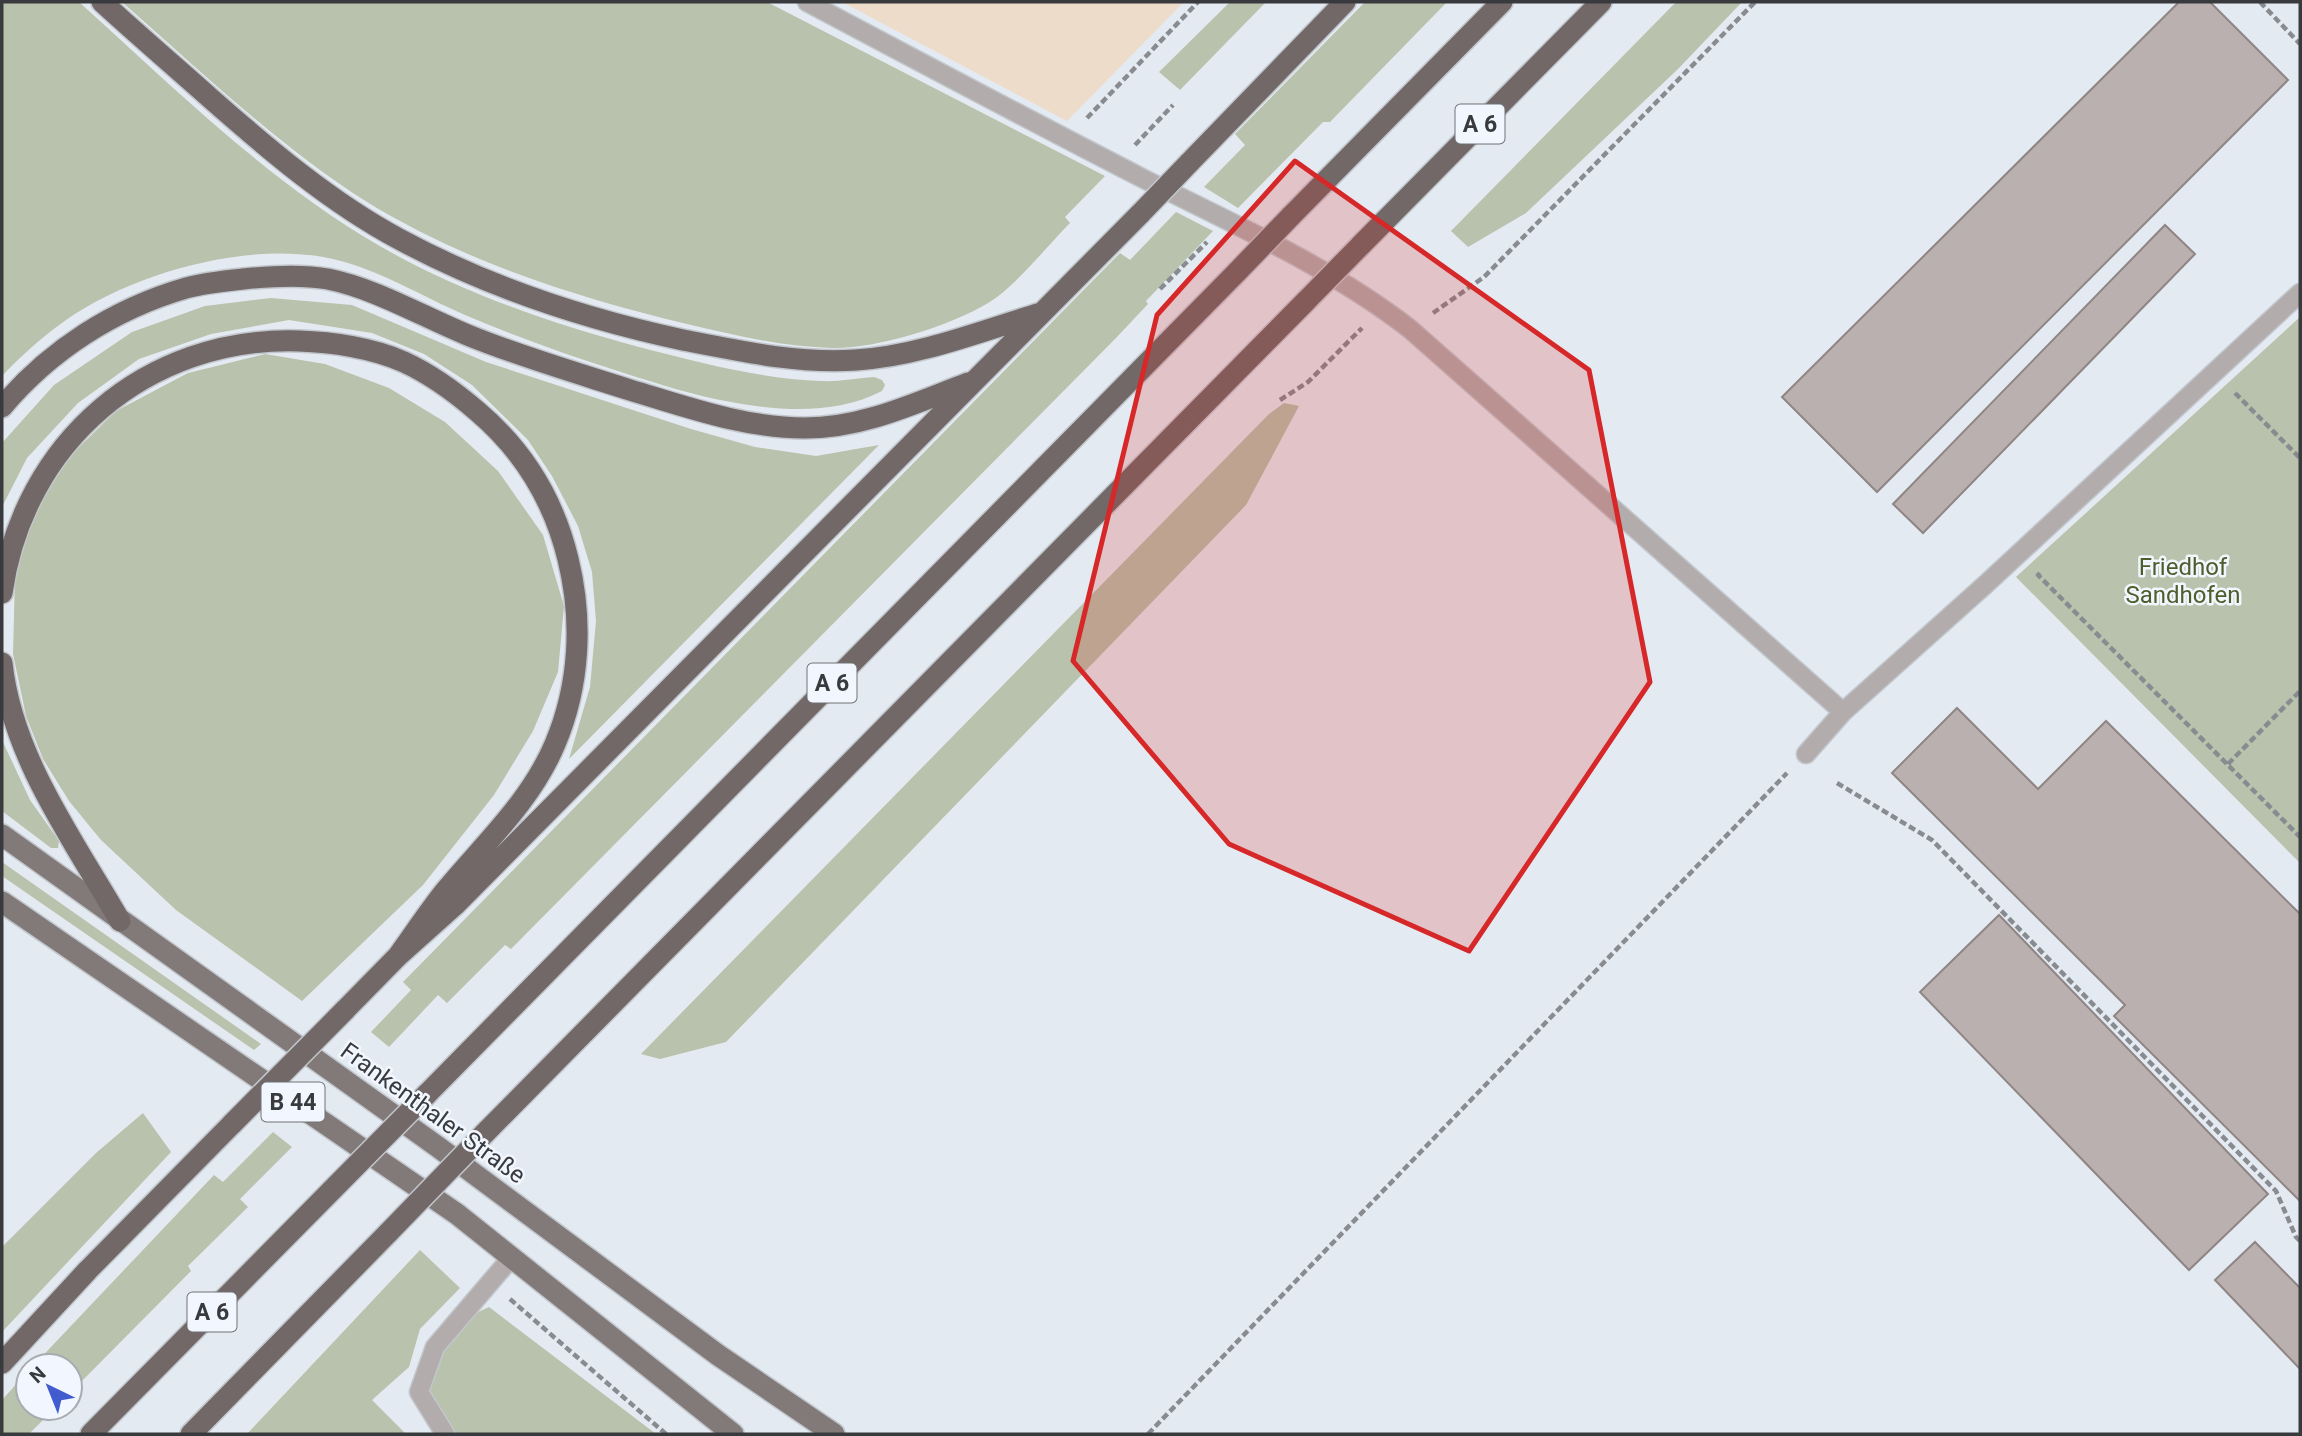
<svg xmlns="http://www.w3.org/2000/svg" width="2302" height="1436" viewBox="0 0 2302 1436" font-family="Roboto,sans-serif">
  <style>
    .industrial { fill: #eedccb }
    .green { fill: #b9c2ac }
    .building { fill: #bab0af; stroke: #8e8584; stroke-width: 2 }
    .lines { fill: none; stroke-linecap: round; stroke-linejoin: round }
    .lane-casing { stroke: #c2c7cd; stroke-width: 21 }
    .primary-casing { stroke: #c2c7cd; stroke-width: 24 }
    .highway-casing { stroke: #c2c7cd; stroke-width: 24 }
    .path { stroke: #888b90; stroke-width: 4.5; stroke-dasharray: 7 3.5; stroke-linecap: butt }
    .lane { stroke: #b2adac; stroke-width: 18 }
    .primary { stroke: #827a79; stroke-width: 21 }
    .highway { stroke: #716867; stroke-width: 21 }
    .highway-bridge-casing { stroke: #c2c7cd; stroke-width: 24; stroke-linecap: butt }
    .highway-bridge { stroke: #716867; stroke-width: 21 }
    .marked { fill: #d62828; fill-opacity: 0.2; stroke: #d62828; stroke-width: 5; stroke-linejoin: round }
    .labels { text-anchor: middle; stroke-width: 5; stroke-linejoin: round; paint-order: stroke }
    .shield { fill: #f2f7ff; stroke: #707377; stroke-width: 2 }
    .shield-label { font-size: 23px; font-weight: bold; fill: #383a3d }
    .park-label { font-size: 24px; fill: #4c5f2b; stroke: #f2f7ff }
    .street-label { font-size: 24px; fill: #383a3d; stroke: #f2f7ff }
  </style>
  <rect width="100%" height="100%" fill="#e4eaf1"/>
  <path class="industrial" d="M842,2H1184L1067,121Z"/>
  <path class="green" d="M2,2H79C174,88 267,180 378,245C459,292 550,323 639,347C698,362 760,379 821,381C838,382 857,378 874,377L882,380L885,385L882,391C836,415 780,411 731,402C695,396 659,384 624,373C570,356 517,337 465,315C421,296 380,270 333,259C251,240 134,272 66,320C43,336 21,356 2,376Z
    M122,2H767L1105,176L1065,217L1070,223C1047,246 1015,287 988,303C950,326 876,349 832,348C783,347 734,335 687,324C575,297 465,262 367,202C278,146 201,71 122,2Z
    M1230,2H1266L1180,90L1159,72Z
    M1365,2H1447L1330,122H1323L1238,208L1204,187L1245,145L1235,134Z
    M1676,2H1742L1678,69L1526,213L1468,247L1451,231Z
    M1176,212L1213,231L1146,301L1148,304L1116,338L511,949L505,945L447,1003L438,995L389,1047L371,1032L411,990L403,982L1120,253L1130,260Z
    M271,298L352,305L486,362L691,429L755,447L816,456L879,445L569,759L590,687L596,621L592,572L578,526L552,476L528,440L472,385L424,354L372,333L289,320L211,334L139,359L78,403L27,458L2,507V443L54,385L132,332L205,306Z
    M2300,317V863L2016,577Z
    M265,354L325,364L389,388L445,422L498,471L543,535L564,606L558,672L533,731L494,795L423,885L302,1001L176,910L101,840L69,801L43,759L26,716L13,654L15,577L27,516L61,465L116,411L188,373Z
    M1284,403L1299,406L1246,505L726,1042L660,1059L641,1054L1269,414Z
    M2,740L30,800L59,841L58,848H51L2,811Z
    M2,862L261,1044L254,1050L2,876Z
    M143,1113L171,1152L2,1332V1247L96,1153Z
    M273,1132L292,1147L240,1199L248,1207L188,1266L191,1271L70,1393V1366H33L214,1175L223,1182Z
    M420,1250L460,1288L420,1329L409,1367L372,1400L406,1434H247Z
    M489,1307L656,1434H450L428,1395V1364L461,1320Z
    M28,1371V1408H55L29,1434H2V1400Z"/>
  <path class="building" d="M2179,2H2210L2288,80L1877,492L1782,397Z
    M2165,225L2195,254L1923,533L1893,504Z
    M1957,708L2038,789L2106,721L2300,914V1201L2114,1016L2125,1005L1892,773Z
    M1999,915L2268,1194L2189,1270L1920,992Z
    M2255,1242L2300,1288V1369L2215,1280Z"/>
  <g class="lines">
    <g class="lane-casing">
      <path id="lane" d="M807,2C918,61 1029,120 1142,178C1233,224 1329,266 1410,329L1843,712
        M1806,754L1843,712L1986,584L2300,293
        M445,1434L419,1392L435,1347L511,1258"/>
    </g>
    <g class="primary-casing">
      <path id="primary" d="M2,835L438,1147L718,1355L834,1434
        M2,902L457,1214L733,1434"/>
    </g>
    <g class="highway-casing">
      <path id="highway" d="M102,2C137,34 173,65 209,97C268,149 330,202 399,239C488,287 585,319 683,340C739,351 798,364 856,360C919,356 981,331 1041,313
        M1189,163L1345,2
        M1291,216L1502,2
        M1360,246L1601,2
        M2,407C50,350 114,309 186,288C204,283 224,281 243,279C271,276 300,274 328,279C377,289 423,317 470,336C522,357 577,373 630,390C687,407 745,428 805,428C863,428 915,403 968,383
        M2,593C23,443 146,336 299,341C332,342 373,348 404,362C430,374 455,392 477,411C523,450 554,501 568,559C583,620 580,685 555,744C531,801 485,843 446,890C429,911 414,934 398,956
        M2,663C12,757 74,841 120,921
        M345,1010L398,956L455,905L1141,213
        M427,1094L1237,272
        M484,1134L1307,300
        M2,1363L88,1270L232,1124
        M91,1434L332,1190
        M191,1434L389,1232"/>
    </g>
    <path class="path" d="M2260,2L2300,44
      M1087,118L1198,2
      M1135,145L1173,105
      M1160,289L1207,242
      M1433,313L1484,277L1755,2
      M2235,393L2300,458
      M1280,400L1308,382L1362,328
      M2040,573L2038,575L2300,837
      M2228,764L2300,691
      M1837,783L1932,840L2276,1191L2296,1237L2300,1241
      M510,1299L666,1434
      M1148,1434L1787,773"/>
    <use href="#lane" class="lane"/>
    <use href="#primary" class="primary"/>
    <use href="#highway" class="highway"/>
    <g class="highway-bridge-casing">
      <path id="highway-bridge" d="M1141,213L1189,163
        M1237,272L1291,216
        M1307,300L1360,246
        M232,1124L345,1010
        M332,1190L427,1094
        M389,1232L484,1134"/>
    </g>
    <use href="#highway-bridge" class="highway-bridge"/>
  </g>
  <path class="marked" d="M1295,161L1589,370L1650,682L1469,951L1229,844L1073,661L1157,315Z"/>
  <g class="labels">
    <g class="shield">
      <rect x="1455.5" y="104.5" width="49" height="39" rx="5"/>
      <rect x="807.5" y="663.5" width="49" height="39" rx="5"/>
      <rect x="261.5" y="1082.5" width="63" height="39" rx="5"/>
      <rect x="187.5" y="1292.5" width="49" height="39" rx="5"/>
    </g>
    <g class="shield-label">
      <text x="1480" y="132">A 6</text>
      <text x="832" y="691">A 6</text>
      <text x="293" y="1110">B 44</text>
      <text x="212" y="1320">A 6</text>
    </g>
    <g class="park-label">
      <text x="2183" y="575">Friedhof<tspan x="2183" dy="28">Sandhofen</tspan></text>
    </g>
    <g class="street-label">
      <text transform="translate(433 1113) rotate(36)" y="8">Frankenthaler Straße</text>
    </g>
  </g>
  <rect width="2302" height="1436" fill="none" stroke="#383a3d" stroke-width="7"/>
  <g transform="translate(49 1387) rotate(317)"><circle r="33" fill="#f2f7ff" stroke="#a8abb1" stroke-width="2"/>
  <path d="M0-5L12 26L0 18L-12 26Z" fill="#425bce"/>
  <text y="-10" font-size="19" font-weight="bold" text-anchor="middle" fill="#383a3d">N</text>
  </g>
</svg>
